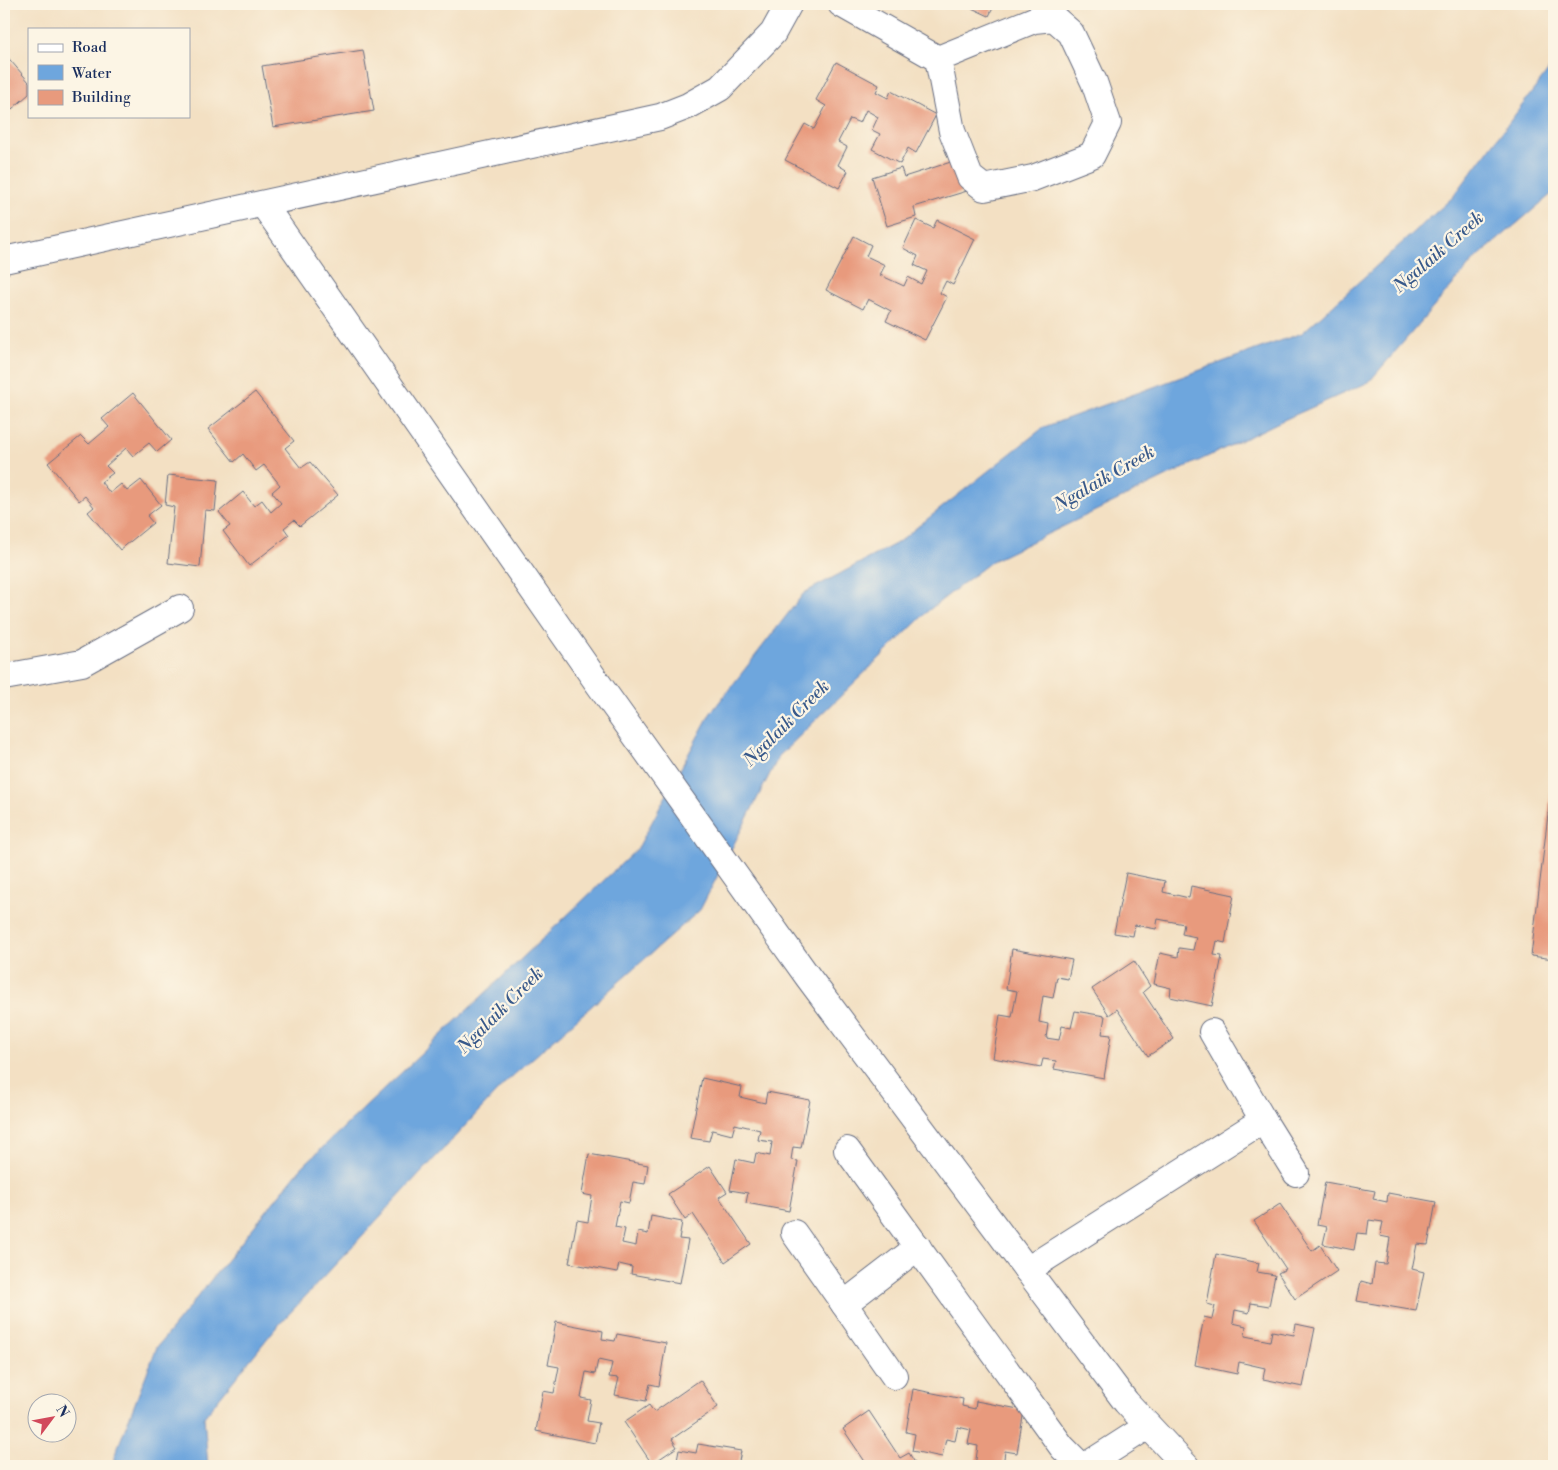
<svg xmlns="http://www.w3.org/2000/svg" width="1558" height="1470" font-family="'Libre Bodoni',serif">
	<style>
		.water { fill: #6ea6dd; stroke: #446a9e }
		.building { fill: #e89a7d }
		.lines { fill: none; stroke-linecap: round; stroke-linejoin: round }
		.minor-casing { stroke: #676d81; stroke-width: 28 }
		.minor { stroke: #fff; stroke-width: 26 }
		.labels { text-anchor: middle; stroke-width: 4.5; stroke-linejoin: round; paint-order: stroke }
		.water-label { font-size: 18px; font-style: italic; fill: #38598a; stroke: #fcf5e5 }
	</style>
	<rect width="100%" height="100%" fill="#fcf5e5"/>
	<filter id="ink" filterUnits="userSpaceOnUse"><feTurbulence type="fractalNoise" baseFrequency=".02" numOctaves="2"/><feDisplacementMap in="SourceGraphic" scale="10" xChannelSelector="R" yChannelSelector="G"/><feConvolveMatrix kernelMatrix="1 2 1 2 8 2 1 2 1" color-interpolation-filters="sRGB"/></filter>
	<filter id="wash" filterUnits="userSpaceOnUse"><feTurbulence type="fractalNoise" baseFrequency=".0096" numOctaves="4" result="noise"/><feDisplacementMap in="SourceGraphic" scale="20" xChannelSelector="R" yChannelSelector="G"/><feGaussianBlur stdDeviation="1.12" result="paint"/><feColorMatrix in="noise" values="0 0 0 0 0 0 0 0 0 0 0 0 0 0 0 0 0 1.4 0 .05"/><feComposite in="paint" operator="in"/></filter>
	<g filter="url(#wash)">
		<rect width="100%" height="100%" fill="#f3e0c3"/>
		<path class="water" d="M 1554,63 L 1554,192 L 1475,259 L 1369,382 L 1279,422 L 992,561 L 929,610 L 779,756 L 700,910 L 507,1081 L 274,1330 L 204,1417 L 208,1466 L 114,1466 L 114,1457 L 157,1347 L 301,1168 L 638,848 L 710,714 L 804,593 L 897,543 L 1044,427 L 1302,333 L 1453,197 Z"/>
		<g id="blocks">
			<g class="building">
				<path d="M 963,4 L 995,4 L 989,16 Z"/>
				<path d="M 363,50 L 374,111 L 273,127 L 262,66 Z"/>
				<path d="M 4,53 L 29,82 L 29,94 L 4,116 Z"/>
				<path d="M 836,62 L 879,85 L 876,92 L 888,98 L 891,91 L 936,115 L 916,153 L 908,148 L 900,164 L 872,149 L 880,134 L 872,130 L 878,117 L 866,110 L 860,123 L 850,119 L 838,142 L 847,147 L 838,165 L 848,171 L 839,188 L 785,160 L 805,124 L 814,129 L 826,106 L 816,100 Z"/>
				<path d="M 957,160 L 967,191 L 914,207 L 916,217 L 887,226 L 872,177 L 901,168 L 904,177 Z"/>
				<path d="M 916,220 L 933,228 L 937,220 L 975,239 L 953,285 L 946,281 L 940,293 L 947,297 L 925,340 L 886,321 L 891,311 L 868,299 L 863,309 L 826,290 L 854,236 L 871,245 L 866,256 L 885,265 L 880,275 L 904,286 L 908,277 L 921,284 L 927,271 L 914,265 L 918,256 L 903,248 Z"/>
				<path d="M 255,392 L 294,441 L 285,448 L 301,468 L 310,462 L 338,495 L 300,526 L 294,520 L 284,528 L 289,535 L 249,566 L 223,531 L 230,526 L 219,512 L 243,492 L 254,506 L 262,500 L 271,512 L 281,503 L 272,492 L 280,485 L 264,465 L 256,471 L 243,454 L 234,462 L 208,429 Z"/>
				<path d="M 133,393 L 171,440 L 157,452 L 149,443 L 133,456 L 126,448 L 106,466 L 113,473 L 101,482 L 110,493 L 121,484 L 127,491 L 141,480 L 161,505 L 147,516 L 153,523 L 120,550 L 88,512 L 94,507 L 85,496 L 79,501 L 48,463 L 81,436 L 89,444 L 109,427 L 102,419 Z"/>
				<path d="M 168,475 L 218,480 L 215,511 L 205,510 L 200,567 L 168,563 L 174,507 L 165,505 Z"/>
				<path d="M 1553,773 L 1554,773 L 1554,959 L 1531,956 Z"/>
				<path d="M 1126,873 L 1165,881 L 1163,892 L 1189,898 L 1191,886 L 1234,895 L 1225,943 L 1217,941 L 1214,955 L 1222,956 L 1212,1006 L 1170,997 L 1171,988 L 1154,984 L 1160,953 L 1178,957 L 1179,948 L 1193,950 L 1196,937 L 1182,934 L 1184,924 L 1158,919 L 1156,929 L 1135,925 L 1133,936 L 1114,933 Z"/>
				<path d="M 1012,949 L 1072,960 L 1068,979 L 1057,977 L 1053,998 L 1043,996 L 1039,1022 L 1048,1024 L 1046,1038 L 1059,1040 L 1062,1026 L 1071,1028 L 1075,1011 L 1105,1016 L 1102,1034 L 1111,1035 L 1104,1078 L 1054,1069 L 1056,1061 L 1043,1059 L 1041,1067 L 993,1058 L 1000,1015 L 1012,1017 L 1017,991 L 1006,989 Z"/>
				<path d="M 1134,961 L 1150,986 L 1143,992 L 1174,1039 L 1148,1056 L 1117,1009 L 1109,1015 L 1092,989 Z"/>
				<path d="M 702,1078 L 742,1087 L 740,1097 L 765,1103 L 767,1092 L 810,1100 L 801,1148 L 793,1147 L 791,1160 L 798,1161 L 789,1211 L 746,1203 L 748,1193 L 730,1190 L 736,1159 L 754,1163 L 756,1153 L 770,1156 L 772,1142 L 758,1140 L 760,1130 L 735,1124 L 732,1135 L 712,1130 L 709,1141 L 690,1138 Z"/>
				<path d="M 589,1154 L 648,1165 L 645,1184 L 633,1182 L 629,1203 L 620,1201 L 615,1227 L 625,1229 L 622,1243 L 636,1246 L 638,1232 L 648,1234 L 651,1216 L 682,1222 L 679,1239 L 688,1240 L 680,1283 L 631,1274 L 632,1267 L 619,1264 L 617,1272 L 569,1263 L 577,1220 L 588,1222 L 592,1196 L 582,1194 Z"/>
				<path d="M 710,1166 L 727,1192 L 719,1197 L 751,1244 L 725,1262 L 693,1214 L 685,1220 L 668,1194 Z"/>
				<path d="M 1325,1182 L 1375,1191 L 1373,1199 L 1387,1202 L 1388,1193 L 1436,1202 L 1428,1245 L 1417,1244 L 1412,1269 L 1424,1272 L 1416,1311 L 1357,1301 L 1361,1281 L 1372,1284 L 1375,1263 L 1386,1264 L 1390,1238 L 1380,1236 L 1383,1222 L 1369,1220 L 1367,1234 L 1357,1233 L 1354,1250 L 1323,1244 L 1327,1227 L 1317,1225 Z"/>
				<path d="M 1280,1204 L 1312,1251 L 1320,1245 L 1337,1271 L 1295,1299 L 1278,1273 L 1286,1269 L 1254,1221 Z"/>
				<path d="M 1216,1254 L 1259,1263 L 1257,1272 L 1275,1275 L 1269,1306 L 1251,1303 L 1249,1313 L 1235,1310 L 1233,1323 L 1246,1326 L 1245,1336 L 1270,1341 L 1272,1331 L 1294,1335 L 1296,1324 L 1315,1328 L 1303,1387 L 1263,1379 L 1265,1368 L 1239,1362 L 1237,1374 L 1195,1365 L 1204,1317 L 1212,1319 L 1215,1306 L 1207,1304 Z"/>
				<path d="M 556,1322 L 603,1331 L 602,1339 L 615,1341 L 617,1334 L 666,1343 L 659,1386 L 650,1384 L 646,1401 L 615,1395 L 619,1378 L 609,1377 L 612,1363 L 598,1360 L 595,1374 L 586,1372 L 581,1398 L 591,1400 L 587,1421 L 599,1423 L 595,1443 L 536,1431 L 543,1391 L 554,1393 L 559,1367 L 548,1365 Z"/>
				<path d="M 700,1380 L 718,1407 L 672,1439 L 677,1447 L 652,1464 L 624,1422 L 649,1405 L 654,1412 Z"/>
				<path d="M 913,1389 L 963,1399 L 962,1406 L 975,1409 L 976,1401 L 1024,1410 L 1017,1453 L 1005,1451 L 1003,1466 L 975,1466 L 978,1446 L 968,1444 L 971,1430 L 958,1427 L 955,1441 L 946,1439 L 942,1457 L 912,1451 L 915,1434 L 906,1432 Z"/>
				<path d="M 869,1411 L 900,1458 L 909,1453 L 917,1466 L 868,1466 L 843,1429 Z"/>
				<path d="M 698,1444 L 741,1451 L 738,1466 L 676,1466 L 679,1450 L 696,1453 Z"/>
			</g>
		</g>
	</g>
	<g filter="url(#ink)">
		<use href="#blocks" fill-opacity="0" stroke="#676d81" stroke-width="1"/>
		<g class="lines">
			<defs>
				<g id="minor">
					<path d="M 841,4 L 938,59 L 952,131 L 970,177 L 984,188 L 1033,178 L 1092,155 L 1108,123 L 1094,82 L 1071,33 L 1054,18 L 1034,20 L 938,59"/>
					<path d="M 263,204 L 597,682 L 808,977 L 1126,1402 L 1186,1466"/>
					<path d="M 4,260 L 660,117 L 688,106 L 720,88 L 773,33 L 789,4"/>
					<path d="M 4,677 L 82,663 L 180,608"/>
					<path d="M 1263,1120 L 1296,1173"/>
					<path d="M 847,1150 L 1062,1447 L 1079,1464 L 1087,1465 L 1148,1426"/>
					<path d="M 794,1233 L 844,1304 L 918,1247"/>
					<path d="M 1027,1270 L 1263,1120 L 1212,1032"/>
					<path d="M 844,1304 L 894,1376"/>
				</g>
			</defs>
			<use href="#minor" class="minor-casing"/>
			<use href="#minor" class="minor"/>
		</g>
	</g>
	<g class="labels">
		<g class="water-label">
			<text transform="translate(1438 252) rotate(-41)" y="6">Ngalaik Creek</text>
			<text transform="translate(1104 478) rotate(-30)" y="6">Ngalaik Creek</text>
			<text transform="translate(786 723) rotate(-45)" y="6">Ngalaik Creek</text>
			<text transform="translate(500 1010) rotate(-45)" y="6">Ngalaik Creek</text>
		</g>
	</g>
	<rect width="1558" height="1470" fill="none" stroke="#fcf5e5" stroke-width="20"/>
	<rect x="28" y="28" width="162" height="90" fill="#fcf5e5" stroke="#a2a6af"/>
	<rect x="38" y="44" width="25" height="8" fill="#ffffff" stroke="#a2a6af"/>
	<text x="72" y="52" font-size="15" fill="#1b2f5e">Road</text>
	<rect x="38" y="65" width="25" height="15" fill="#6ea6dd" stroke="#a2a6af"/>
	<text x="72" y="78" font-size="15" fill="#1b2f5e">Water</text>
	<rect x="38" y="90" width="25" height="15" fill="#e89a7d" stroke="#a2a6af"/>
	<text x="72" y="102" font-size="15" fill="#1b2f5e">Building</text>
	<g transform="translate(52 1418) rotate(58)"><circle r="24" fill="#fcf5e5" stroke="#a2a6af"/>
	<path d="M0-4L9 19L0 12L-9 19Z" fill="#d1495b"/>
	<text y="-8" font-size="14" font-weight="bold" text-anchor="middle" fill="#1b2f5e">N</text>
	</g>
</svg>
